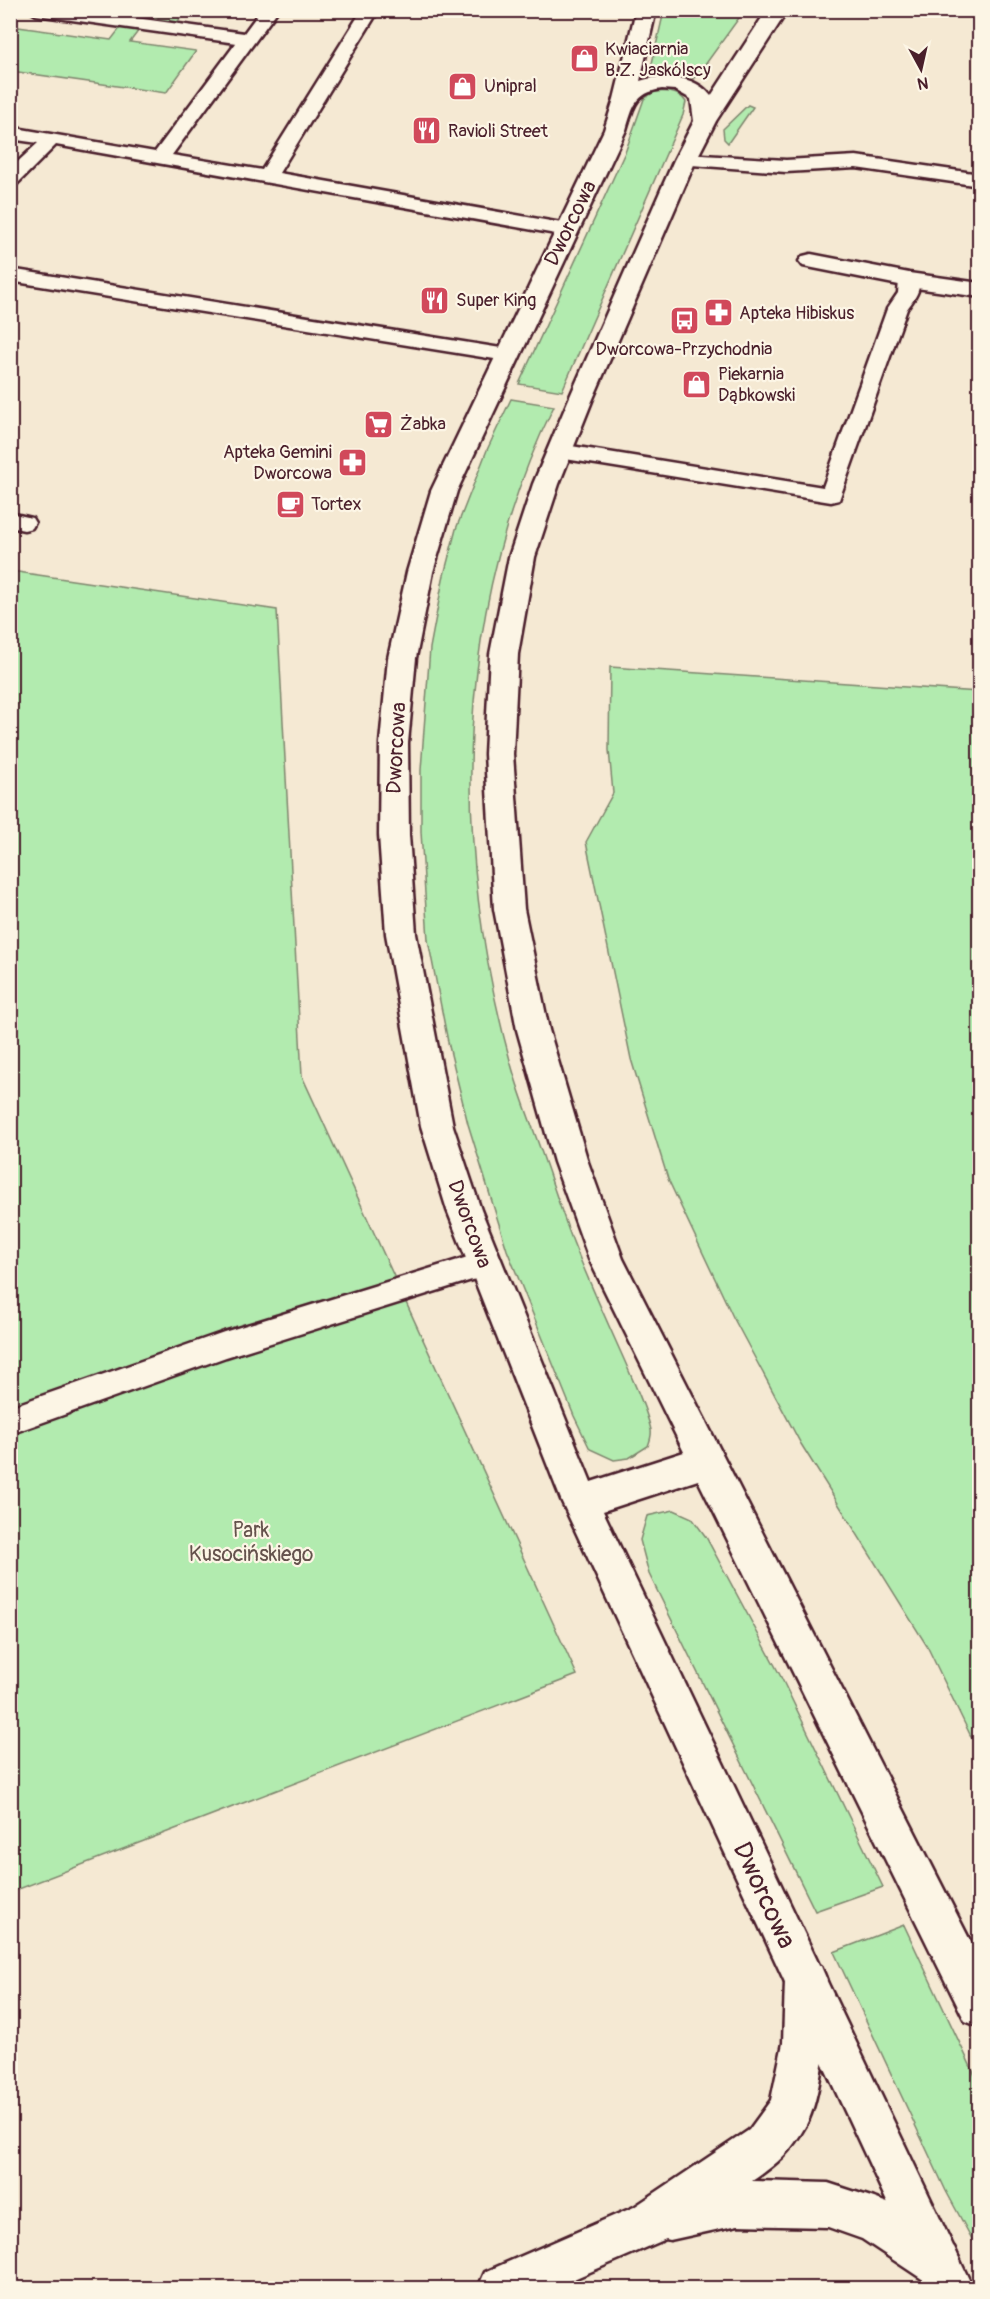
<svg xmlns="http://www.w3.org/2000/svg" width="990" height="2299" font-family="Pangolin,sans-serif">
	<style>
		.green { fill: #b2ebaf; stroke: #7e856d; stroke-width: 1.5 }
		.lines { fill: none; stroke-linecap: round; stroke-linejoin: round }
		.lane-casing { stroke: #4a1f2b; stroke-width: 5 }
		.street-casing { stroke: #4a1f2b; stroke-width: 5 }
		.secondary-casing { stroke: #4a1f2b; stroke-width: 5 }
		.lane { fill: #fcf5e5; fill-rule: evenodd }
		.street { fill: #fcf5e5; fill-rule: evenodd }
		.secondary { fill: #fcf5e5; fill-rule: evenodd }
		.labels { text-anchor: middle; stroke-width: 4.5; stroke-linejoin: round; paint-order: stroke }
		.far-poi-label { font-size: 18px; fill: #4a1f2b; stroke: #fcf5e5; text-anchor: start }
		.street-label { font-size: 21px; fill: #4a1f2b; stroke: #fcf5e5 }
		.park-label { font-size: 21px; fill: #64524c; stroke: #fcf5e5 }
		.near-street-label { font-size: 26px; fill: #4a1f2b; stroke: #fcf5e5 }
	</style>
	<rect width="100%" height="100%" fill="#f5e9d3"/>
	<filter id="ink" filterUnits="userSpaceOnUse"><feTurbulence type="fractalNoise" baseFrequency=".0167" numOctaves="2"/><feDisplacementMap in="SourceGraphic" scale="12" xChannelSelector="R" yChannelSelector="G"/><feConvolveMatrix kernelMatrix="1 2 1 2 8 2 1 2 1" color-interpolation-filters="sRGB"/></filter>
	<g filter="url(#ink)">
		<g class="green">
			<path d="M 136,11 L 186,11 L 175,25 L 130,18 Z"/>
			<path d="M 664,11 L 664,10 L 744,11 L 697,76 L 694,78 L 650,72 Z"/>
			<path d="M 11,26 L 111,40 L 121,27 L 139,30 L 130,42 L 196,51 L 166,93 L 11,71 Z"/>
			<path d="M 654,92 C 666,91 679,91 686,102 L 683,115 L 562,391 L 519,384 L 626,150 L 644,99 Z"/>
			<path d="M 748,105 L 753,107 L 728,143 L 724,139 L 723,129 Z"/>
			<path d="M 511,399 L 554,406 C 453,611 451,846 511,1064 C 520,1097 534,1130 545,1162 C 556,1193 565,1224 578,1254 C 593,1291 610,1328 626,1364 C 635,1386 646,1407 651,1430 C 652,1436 650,1441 648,1446 L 629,1458 L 614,1460 L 590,1449 L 574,1416 L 507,1250 L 468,1124 L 448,1042 L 428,940 L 421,832 L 421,770 L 430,648 L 443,579 L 456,529 L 487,450 Z"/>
			<path d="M 11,571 L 277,610 L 302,1076 L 577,1675 L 11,1892 Z"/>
			<path d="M 610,667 L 979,692 L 979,1753 L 927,1646 L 801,1444 L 733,1317 L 668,1179 L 631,1059 L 586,842 L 613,793 L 609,750 Z"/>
			<path d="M 674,1510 L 692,1518 L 706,1537 L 780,1675 L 883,1887 L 815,1911 L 649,1574 L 640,1540 L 647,1516 Z"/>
			<path d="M 904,1925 L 979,2084 L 979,2252 L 946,2191 L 834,1952 Z"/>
		</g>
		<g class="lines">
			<defs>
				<g id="lane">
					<path d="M 28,10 L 78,10 L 244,33 L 261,10 L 278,10 L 172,155 L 262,170 L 362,10 L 379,10 L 279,173 L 567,224 L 574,226 L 577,230 L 574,234 L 567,236 L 56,145 L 17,184 L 10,186 L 10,169 L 38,143 L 10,139 L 10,127 L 155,152 L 236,43 L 36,15 Z"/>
					<path d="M 685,154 L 786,160 L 856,156 L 980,174 L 980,186 L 856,168 L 786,172 L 678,164 L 675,160 L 678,156 Z"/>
					<path d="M 10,269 L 507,349 L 514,351 L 517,355 L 514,359 L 507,361 L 10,281 Z"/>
					<path d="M 909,274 L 916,276 C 924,288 914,299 907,309 L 839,500 L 831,502 L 559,458 L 551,456 L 548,451 L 551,446 L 559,444 L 823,487 L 887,309 L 898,293 L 899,280 L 902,276 Z"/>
					<path d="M 10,513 L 32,518 L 35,523 L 32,528 L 24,530 L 10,527 Z"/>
					<path d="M 484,1252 L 494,1255 L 499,1264 L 494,1273 L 226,1357 L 10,1434 L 10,1407 L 224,1332 Z"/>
				</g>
				<g id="street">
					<path d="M 811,254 L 909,273 L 980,283 L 980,297 L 909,287 L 803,266 L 799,261 L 803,256 Z"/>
					<path d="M 806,1960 L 821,1966 C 823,1972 827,1978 827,1983 C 829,2016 822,2097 806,2125 C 790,2153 777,2164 752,2181 L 828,2183 L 874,2198 L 890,2204 L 954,2247 L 961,2263 L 954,2279 L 938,2286 L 922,2279 L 862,2239 L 828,2227 L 738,2225 L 670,2240 L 666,2239 L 553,2288 L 478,2288 L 485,2272 L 634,2207 L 749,2130 L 771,2100 L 783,2043 L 785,1981 L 791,1966 Z"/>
				</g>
				<path id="secondary" d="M 636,10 L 656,10 L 640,81 C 663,74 695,75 711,96 L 767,10 L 788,10 L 716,121 L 696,160 L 592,401 L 559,484 L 535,557 L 518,654 L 513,754 L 524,909 L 549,1030 L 588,1162 L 623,1259 L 980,1960 L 980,2027 L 965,2021 L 698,1480 L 603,1511 L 973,2288 L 927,2288 L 562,1502 L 447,1210 L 421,1126 L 386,934 L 379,835 L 380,743 L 388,658 L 407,572 L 431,491 L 604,130 L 614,99 ZM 662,89 L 675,90 L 691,99 L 694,121 L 674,160 L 568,401 L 533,484 L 509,557 L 490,654 L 485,754 L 494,909 L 517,1030 L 554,1162 L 589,1259 L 684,1452 L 591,1482 L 481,1210 L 453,1126 L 416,934 L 409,835 L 408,743 L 416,658 L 433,572 L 457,491 L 626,130 C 633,107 635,93 662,89 Z"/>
			</defs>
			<use href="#lane" class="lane-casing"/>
			<use href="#street" class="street-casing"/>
			<use href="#secondary" class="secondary-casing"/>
			<use href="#lane" class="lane"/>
			<use href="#street" class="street"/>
			<use href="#secondary" class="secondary"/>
		</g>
	</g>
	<defs>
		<symbol id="shop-square" viewBox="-11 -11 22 22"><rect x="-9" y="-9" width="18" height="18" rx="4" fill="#d1495b" stroke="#fcf5e5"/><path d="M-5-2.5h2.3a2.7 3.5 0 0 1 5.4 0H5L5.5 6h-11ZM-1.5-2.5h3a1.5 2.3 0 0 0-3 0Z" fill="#fff"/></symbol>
		<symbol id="restaurant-square" viewBox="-11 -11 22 22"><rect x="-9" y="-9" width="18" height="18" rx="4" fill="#d1495b" stroke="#fcf5e5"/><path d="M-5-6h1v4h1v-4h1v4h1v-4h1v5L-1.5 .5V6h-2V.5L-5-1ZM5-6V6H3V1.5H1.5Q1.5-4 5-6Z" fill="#fff"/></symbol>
		<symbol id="pharmacy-square" viewBox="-11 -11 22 22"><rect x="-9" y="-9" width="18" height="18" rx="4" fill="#d1495b" stroke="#fcf5e5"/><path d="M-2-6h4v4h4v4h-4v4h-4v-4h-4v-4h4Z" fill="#fff"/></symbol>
		<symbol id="bus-square" viewBox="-11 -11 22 22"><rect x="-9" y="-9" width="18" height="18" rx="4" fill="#d1495b" stroke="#fcf5e5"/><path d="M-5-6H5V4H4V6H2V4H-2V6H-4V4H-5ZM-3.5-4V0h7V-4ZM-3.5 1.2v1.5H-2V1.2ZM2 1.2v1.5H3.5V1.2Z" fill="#fff"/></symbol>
		<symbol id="supermarket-square" viewBox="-11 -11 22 22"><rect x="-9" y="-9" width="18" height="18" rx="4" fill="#d1495b" stroke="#fcf5e5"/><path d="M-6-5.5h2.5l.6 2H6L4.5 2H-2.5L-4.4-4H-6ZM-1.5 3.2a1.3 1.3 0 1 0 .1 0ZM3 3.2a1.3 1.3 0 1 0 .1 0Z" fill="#fff"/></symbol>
		<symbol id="cafe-square" viewBox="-11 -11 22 22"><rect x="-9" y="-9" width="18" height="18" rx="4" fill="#d1495b" stroke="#fcf5e5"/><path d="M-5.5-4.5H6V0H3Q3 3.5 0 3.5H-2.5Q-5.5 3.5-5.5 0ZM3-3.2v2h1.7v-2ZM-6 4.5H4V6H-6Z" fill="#fff"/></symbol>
	</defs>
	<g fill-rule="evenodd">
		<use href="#shop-square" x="568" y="42" width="33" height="33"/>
		<use href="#shop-square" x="446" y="70" width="33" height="33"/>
		<use href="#restaurant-square" x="410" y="114" width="33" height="33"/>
		<use href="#restaurant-square" x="418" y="284" width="33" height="33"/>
		<use href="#pharmacy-square" x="702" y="296" width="33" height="33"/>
		<use href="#bus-square" x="668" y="304" width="33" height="33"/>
		<use href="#shop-square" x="680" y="368" width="33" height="33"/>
		<use href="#supermarket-square" x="362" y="408" width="33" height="33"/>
		<use href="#pharmacy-square" x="336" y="446" width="33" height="33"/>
		<use href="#cafe-square" x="274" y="488" width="33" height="33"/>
	</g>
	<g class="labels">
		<g class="far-poi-label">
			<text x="605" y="55">Kwiaciarnia<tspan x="605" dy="21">B.Z. Jaskólscy</tspan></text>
			<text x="484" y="92">Unipral</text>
			<text x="448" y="137">Ravioli Street</text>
			<text x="456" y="306">Super King</text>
			<text x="739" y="319">Apteka Hibiskus</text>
			<text x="684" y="355" text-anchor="middle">Dworcowa-Przychodnia</text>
			<text x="718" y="380">Piekarnia<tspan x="718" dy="21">Dąbkowski</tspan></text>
			<text x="400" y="430">Żabka</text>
			<text x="332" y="458" text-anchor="end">Apteka Gemini<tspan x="332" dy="21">Dworcowa</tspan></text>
			<text x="311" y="510">Tortex</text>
		</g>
		<g class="street-label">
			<text transform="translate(570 223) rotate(-64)" y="7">Dworcowa</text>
			<text transform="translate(396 748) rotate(-87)" y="7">Dworcowa</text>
			<text transform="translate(470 1224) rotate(70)" y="7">Dworcowa</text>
		</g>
		<g class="park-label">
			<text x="251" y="1537">Park<tspan x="251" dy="24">Kusocińskiego</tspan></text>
		</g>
		<g class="near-street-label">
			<text transform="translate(765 1895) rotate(65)" y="9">Dworcowa</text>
		</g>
	</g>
	<rect width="990" height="2299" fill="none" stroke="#fcf5e5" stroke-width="36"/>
	<rect x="18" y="18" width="954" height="2263" fill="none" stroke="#4a1f2b" stroke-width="2" filter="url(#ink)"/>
	<g transform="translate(921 69) rotate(172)" stroke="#fcf5e5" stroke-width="4.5" paint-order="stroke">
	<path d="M0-4.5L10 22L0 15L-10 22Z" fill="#4a1f2b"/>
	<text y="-9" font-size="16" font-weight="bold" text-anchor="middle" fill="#4a1f2b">N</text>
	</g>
</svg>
